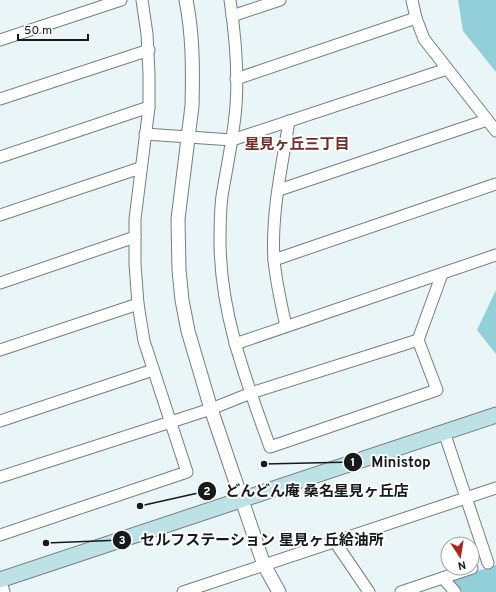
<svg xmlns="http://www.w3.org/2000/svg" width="496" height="592" font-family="Overpass,'Noto Sans JP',sans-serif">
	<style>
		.green { fill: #92cfd8 }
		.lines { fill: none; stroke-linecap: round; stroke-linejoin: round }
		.minor-casing { stroke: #747f81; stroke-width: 13 }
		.tertiary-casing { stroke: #747f81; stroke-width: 15 }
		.secondary-casing { stroke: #747f81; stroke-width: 17 }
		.minor { stroke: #fff; stroke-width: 11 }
		.tertiary { stroke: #fff; stroke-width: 13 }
		.secondary { stroke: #bde2e6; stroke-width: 15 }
		.labels { text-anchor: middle; stroke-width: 4; stroke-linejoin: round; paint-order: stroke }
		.neighbourhood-label { font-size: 15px; font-weight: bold; fill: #722d26; stroke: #fff }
		.leader { fill: none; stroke: #161a1b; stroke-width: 1.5 }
		.callout-dot { fill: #161a1b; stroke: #fff; stroke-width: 1.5 }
		.mark-label { font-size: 12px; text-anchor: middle; font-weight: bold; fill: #fff }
		.callout-label { font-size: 15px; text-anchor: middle; font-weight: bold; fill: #161a1b; stroke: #fff; stroke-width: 4; stroke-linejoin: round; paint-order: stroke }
	</style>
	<rect width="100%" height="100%" fill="#e9f5f7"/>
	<g class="green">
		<path d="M 458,0 L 496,0 L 496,72 L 463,31 Z"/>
		<path d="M 496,290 L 496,354 L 477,330 Z"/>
		<path d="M 496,565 L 496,592 L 462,592 L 454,583 L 453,579 Z"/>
	</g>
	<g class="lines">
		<defs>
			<g id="minor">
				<path d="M 230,0 C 236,40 240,83 234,124 C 231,148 226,172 222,196 C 220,212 220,229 220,244 C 221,316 246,380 270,447 L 437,390 L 418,340 L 442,274"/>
				<path d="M 412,0 L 416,18 L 424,39 L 496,131"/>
				<path d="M 232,16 L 280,0"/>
				<path d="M 0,40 L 121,0"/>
				<path d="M 236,79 L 416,18"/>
				<path d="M 0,99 L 149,50"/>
				<path d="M 145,134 L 232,140 L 447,69"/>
				<path d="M 0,157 L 149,107"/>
				<path d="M 279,190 L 487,120"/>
				<path d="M 0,215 L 140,168"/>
				<path d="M 274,260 L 496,184"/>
				<path d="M 0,283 L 135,237"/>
				<path d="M 286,326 C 281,304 276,282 274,260 C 271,214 282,166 289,121"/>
				<path d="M 235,344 L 496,255"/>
				<path d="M 0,350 L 138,304"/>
				<path d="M 0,421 L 153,370"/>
				<path d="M 444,432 L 488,563"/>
				<path d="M 0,477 L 211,409 L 251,393 L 418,340"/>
				<path d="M 0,535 L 187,472 L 144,341 L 138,304 L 135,264 L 135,219 L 149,107 L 149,74 L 147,34 L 142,0"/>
				<path d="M 335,542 L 369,592"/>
				<path d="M 443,578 L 455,592"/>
				<path d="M 0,579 L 4,592"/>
				<path d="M 183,592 L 496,488"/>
				<path d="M 401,592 L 472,568"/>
			</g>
			<path id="tertiary" d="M 186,0 C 193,35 193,70 192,106 L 178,219 L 179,270 L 182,300 L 188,331 L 211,409 L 264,565 L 279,592"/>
			<path id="secondary" d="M 0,580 L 496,415"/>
		</defs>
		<use href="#minor" class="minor-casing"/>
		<use href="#tertiary" class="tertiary-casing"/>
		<use href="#secondary" class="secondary-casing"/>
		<use href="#minor" class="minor"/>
		<use href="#tertiary" class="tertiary"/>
		<use href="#secondary" class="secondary"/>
	</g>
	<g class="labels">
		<g class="neighbourhood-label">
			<text x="297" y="149">星見ヶ丘三丁目</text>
		</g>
	</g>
	<path class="leader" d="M264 464L353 462M140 506L207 491M46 543L122 540"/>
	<g class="callout-dot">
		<circle cx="264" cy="464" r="4"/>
		<circle cx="140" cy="506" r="4"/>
		<circle cx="46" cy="543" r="4"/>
		<circle cx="353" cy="462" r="10"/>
		<circle cx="207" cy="491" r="10"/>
		<circle cx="122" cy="540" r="10"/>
	</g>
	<g class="mark-label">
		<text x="353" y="466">1</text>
		<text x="207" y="495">2</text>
		<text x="122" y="544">3</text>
	</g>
	<g class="callout-label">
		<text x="401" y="467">Ministop</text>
		<text x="317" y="496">どんどん庵 桑名星見ヶ丘店</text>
		<text x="262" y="545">セルフステーション 星見ヶ丘給油所</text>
	</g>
	<g transform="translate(460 556) rotate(168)"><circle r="19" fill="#ffffff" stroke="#a2a3a4"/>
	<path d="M0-3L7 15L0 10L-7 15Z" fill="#b2221f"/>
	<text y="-6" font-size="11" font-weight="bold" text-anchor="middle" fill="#161a1b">N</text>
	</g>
	<path d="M18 34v6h70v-6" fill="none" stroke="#161a1b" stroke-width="2"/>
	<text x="24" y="34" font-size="12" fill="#161a1b" stroke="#ffffff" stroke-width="3" paint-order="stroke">50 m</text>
</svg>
